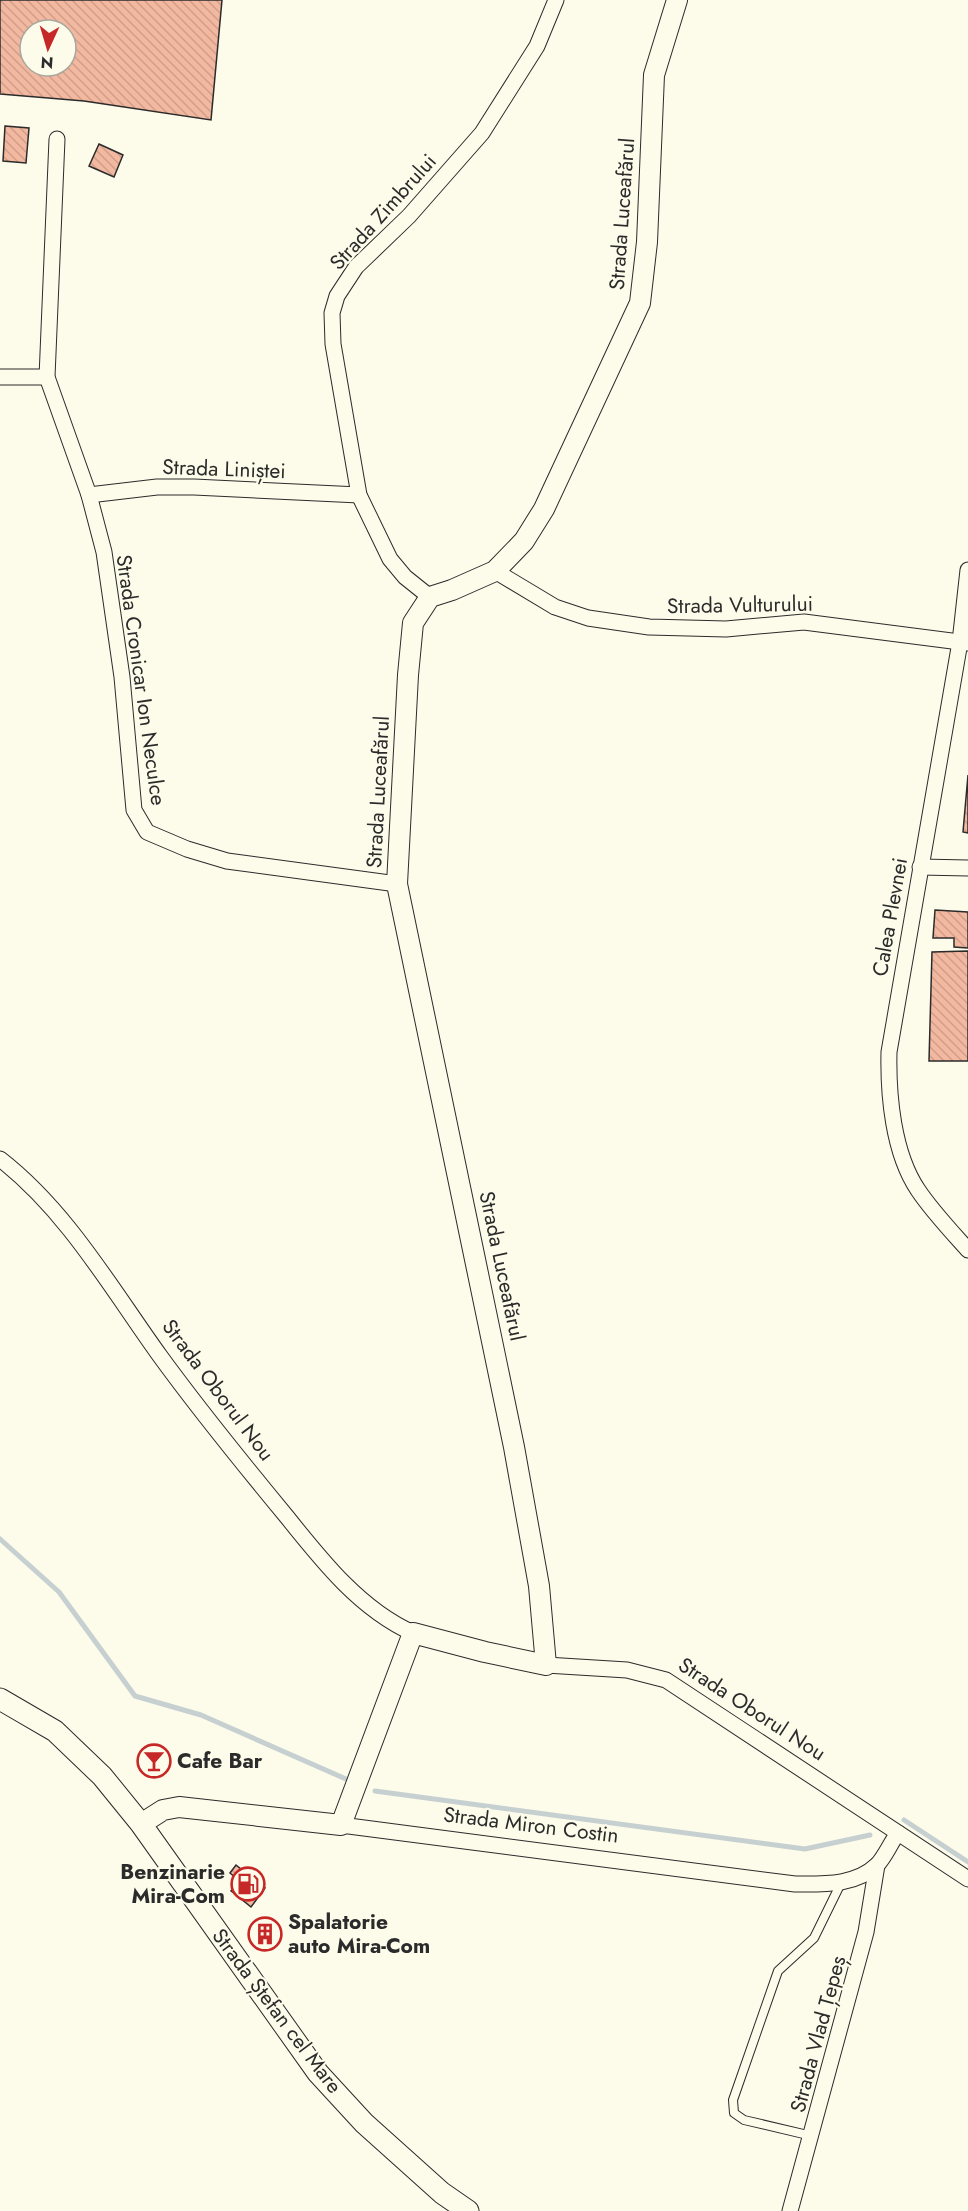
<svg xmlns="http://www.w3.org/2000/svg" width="968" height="2211" font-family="Jost,sans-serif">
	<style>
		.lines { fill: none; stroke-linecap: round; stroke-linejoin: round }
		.stream { stroke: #c7d0d0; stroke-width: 5 }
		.building { fill: url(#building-back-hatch); stroke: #2b2b2b; stroke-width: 1.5; fill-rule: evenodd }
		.service-casing { stroke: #2b2b2b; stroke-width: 10 }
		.minor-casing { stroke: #2b2b2b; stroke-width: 17 }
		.tertiary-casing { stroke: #2b2b2b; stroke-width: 22 }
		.secondary-casing { stroke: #2b2b2b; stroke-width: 23 }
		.service { stroke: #fdfbea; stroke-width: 8 }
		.minor { stroke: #fdfbea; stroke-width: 15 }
		.tertiary { stroke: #fdfbea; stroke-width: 20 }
		.secondary { stroke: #fdfbea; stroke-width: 21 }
		.labels { text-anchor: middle; stroke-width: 4.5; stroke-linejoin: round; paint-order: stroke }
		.street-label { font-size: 21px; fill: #2b2b2b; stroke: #fdfbea }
		.poi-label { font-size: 21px; font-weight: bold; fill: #2b2b2b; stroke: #fdfbea; text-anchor: start }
	</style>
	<defs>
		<pattern id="building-back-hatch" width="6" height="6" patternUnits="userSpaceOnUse" patternTransform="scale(1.5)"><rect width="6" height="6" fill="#f2b8a0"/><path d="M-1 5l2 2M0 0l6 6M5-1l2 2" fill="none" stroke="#d09e8a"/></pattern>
	</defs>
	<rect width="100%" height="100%" fill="#fdfbea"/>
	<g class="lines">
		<g class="stream">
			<path d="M 0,1539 L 59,1592 L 135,1696 L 201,1715 L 346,1779"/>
			<path d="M 375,1791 L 805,1849 L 870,1835"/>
			<path d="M 904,1820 L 968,1862"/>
		</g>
	</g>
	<g class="building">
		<path d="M 0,0 L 222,0 L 211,120 L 84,101 L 0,94 ZM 30,30 L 66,30 L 66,66 L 30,66 Z"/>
		<path d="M 5,126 L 29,128 L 26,163 L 3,161 Z"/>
		<path d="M 99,144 L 123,155 L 114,177 L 89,166 Z"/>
		<path d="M 968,775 L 968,833 L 963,832 Z"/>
		<path d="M 935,910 L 968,912 L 968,948 L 954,947 L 954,938 L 933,938 Z"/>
		<path d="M 968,951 L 968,1061 L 929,1061 L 932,952 Z"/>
		<path d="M 236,1865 L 265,1888 L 251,1907 L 231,1891 L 239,1881 L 230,1873 Z"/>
		<path d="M 264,1925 L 274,1934 L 266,1943 L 256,1934 Z"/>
	</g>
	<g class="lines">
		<defs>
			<path id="service" d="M 812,2136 L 744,2120 L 734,2113 L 733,2100 L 778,1971 L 814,1938 L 841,1883"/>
			<g id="minor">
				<path d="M 57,139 L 47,377 L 89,495 L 104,552 L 122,677 L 134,810 L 147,832 L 187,849 L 227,861 L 397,884"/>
				<path d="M 0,377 L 47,377"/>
				<path d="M 89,495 L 157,487 L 194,487 L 359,495"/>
				<path d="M 968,570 L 960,642 L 889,1052 C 888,1095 893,1153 918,1190 C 932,1211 951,1231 968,1250"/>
				<path d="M 495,571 L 555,607 L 588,618 L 649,627 L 726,629 L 804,622 L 968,643"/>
				<path d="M 430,597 L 405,577 L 390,559 L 359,495 L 333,344 L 332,313 L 337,296 L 356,267 L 409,216 L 482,133 L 537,46 L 556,0"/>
				<path d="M 920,867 L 968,868"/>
				<path d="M 0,1159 C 67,1211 111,1288 160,1356 C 200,1411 244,1465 287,1517 C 322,1561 361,1610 413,1633"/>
				<path d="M 546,1665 L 627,1670 L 666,1680 L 968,1879"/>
				<path d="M 341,1825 L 795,1884 C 823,1884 855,1886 877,1865 C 885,1857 891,1842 898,1833"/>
				<path d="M 790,2211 L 866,1932 L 877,1865"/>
			</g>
			<path id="tertiary" d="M 141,1824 L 163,1810 L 179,1807 L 341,1825 L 413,1633 L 485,1652 L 546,1665 L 539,1586 L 514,1447 L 397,884 L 408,675 L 413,623 L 430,597 L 452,590 L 495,571 L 524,541 L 544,509 L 640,303 L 647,242 L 654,75 L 677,0"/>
			<path id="secondary" d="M 0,1699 L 55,1731 L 102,1776 L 141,1824 L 318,2073 L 364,2123 L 442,2193 L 468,2211"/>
		</defs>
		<use href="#service" class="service-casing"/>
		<use href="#minor" class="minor-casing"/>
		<use href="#tertiary" class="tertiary-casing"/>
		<use href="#secondary" class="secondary-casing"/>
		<use href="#service" class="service"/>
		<use href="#minor" class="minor"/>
		<use href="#tertiary" class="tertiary"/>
		<use href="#secondary" class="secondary"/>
	</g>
	<defs>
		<symbol id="bar-ring" viewBox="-11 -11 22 22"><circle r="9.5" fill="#fdfbea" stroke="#c62828" stroke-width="1.5"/><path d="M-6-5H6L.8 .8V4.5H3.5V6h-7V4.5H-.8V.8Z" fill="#c62828"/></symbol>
		<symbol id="fuel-ring" viewBox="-11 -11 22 22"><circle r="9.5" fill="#fdfbea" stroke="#c62828" stroke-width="1.5"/><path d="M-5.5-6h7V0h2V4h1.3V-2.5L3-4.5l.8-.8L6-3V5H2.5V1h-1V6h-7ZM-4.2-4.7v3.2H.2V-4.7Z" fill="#c62828"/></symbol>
		<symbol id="building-ring" viewBox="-11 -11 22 22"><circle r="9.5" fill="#fdfbea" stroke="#c62828" stroke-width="1.5"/><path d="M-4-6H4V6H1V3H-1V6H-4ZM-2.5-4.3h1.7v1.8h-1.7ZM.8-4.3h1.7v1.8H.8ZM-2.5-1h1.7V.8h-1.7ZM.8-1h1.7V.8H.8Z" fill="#c62828"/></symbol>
	</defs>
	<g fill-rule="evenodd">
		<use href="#bar-ring" x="135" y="1742" width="38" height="38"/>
		<use href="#fuel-ring" x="229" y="1865" width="38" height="38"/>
		<use href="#building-ring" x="246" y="1915" width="38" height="38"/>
	</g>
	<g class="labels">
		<g class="street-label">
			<text transform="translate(383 212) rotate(-48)" y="7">Strada Zimbrului</text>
			<text transform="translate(622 214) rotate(-86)" y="7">Strada Luceafărul</text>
			<text transform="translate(224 469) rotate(2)" y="7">Strada Liniștei</text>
			<text transform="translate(740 605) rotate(-1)" y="7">Strada Vulturului</text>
			<text transform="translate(141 680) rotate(82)" y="7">Strada Cronicar Ion Neculce</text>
			<text transform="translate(378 792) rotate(-87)" y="7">Strada Luceafărul</text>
			<text transform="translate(890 917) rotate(-80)" y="7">Calea Plevnei</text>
			<text transform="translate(502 1266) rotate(78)" y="7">Strada Luceafărul</text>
			<text transform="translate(218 1390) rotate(53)" y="7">Strada Oborul Nou</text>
			<text transform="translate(752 1709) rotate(33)" y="7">Strada Oborul Nou</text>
			<text transform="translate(531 1825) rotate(7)" y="7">Strada Miron Costin</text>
			<text transform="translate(277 2011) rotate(53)" y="7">Strada Ștefan cel Mare</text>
			<text transform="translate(818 2034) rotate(-75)" y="7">Strada Vlad Țepeș</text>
		</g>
		<g class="poi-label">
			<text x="177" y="1768">Cafe Bar</text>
			<text x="225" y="1879" text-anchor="end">Benzinarie<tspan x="225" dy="24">Mira-Com</tspan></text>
			<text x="288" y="1929">Spalatorie<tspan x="288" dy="24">auto Mira-Com</tspan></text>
		</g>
	</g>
	<g transform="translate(48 48) rotate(184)"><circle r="28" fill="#fdfbea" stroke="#a9a89e" stroke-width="1.5"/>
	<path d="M0-4.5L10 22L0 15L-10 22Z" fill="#c62828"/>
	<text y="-9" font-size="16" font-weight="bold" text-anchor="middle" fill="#2b2b2b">N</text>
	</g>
</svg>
